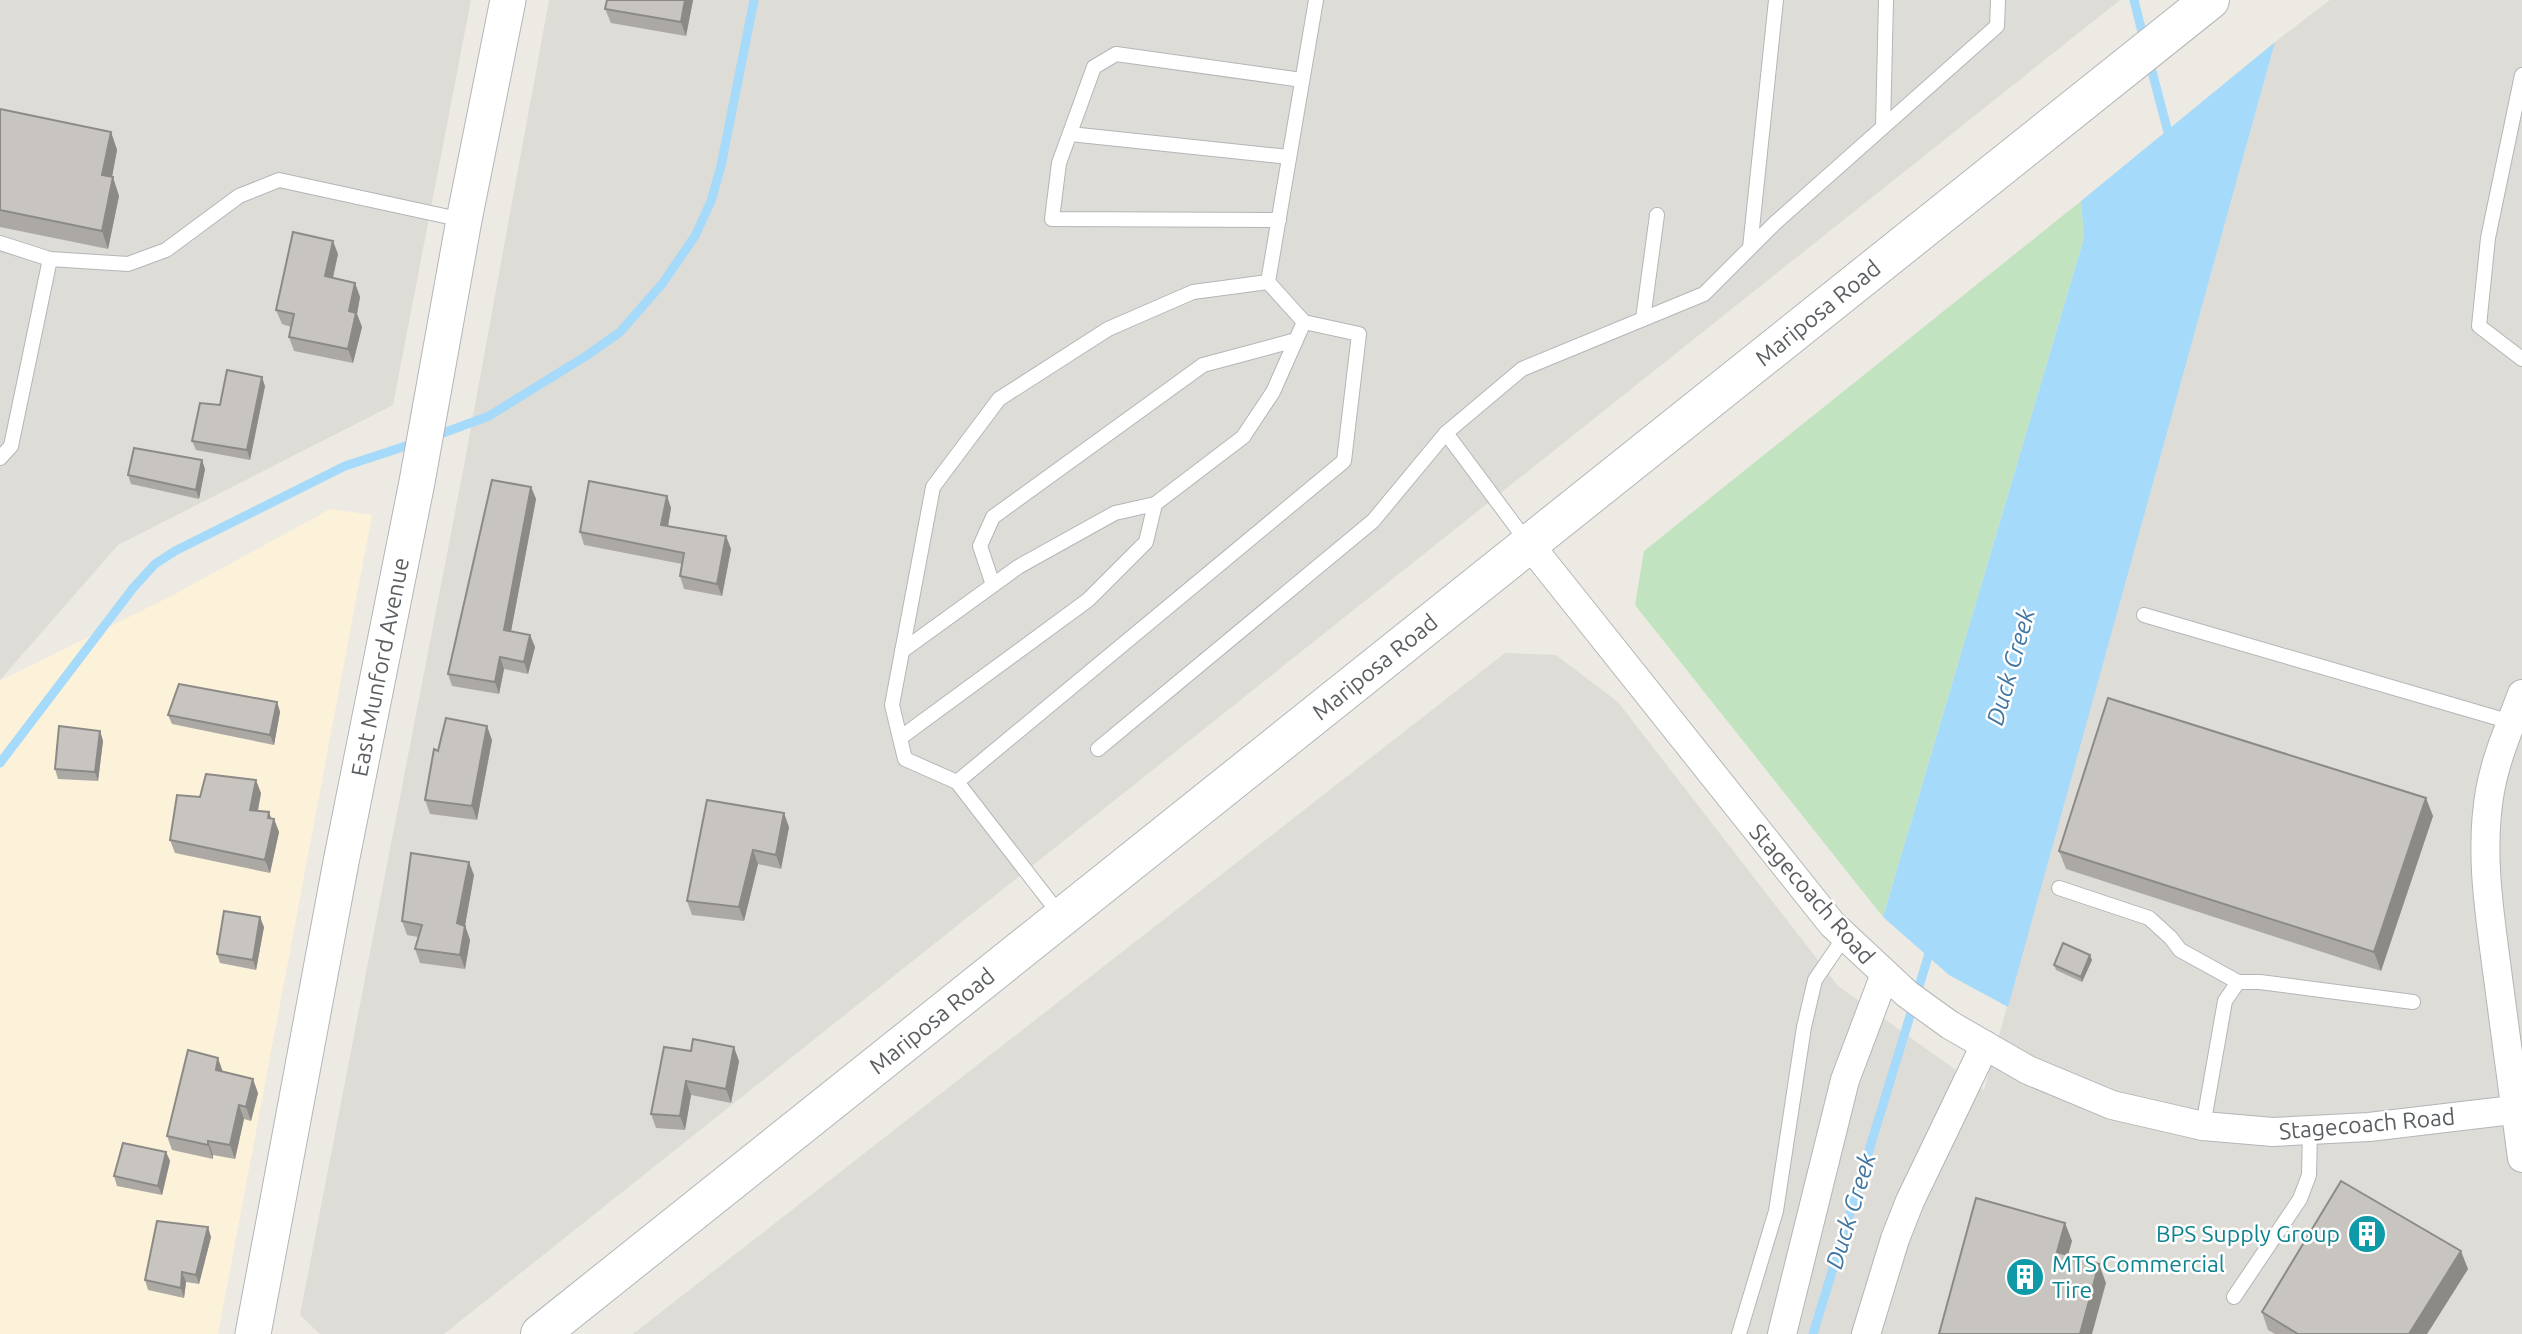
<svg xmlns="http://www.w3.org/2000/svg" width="2522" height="1334" font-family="Ubuntu,sans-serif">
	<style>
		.commercial { fill: #fcf1d9 }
		.industrial { fill: #dedcd7 }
		.green { fill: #c2e3c0 }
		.water { fill: #a5dafa }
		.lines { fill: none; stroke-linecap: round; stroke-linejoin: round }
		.stream { stroke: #a5dafa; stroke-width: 9 }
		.service-casing { stroke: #b3b5b9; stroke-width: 16 }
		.minor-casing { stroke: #b3b5b9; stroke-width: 30 }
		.tertiary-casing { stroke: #b3b5b9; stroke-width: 37 }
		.secondary-casing { stroke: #b2b6b9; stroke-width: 40 }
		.service { stroke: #fff; stroke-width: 14 }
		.minor { stroke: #fff; stroke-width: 28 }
		.tertiary { stroke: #fff; stroke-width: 35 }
		.secondary { stroke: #fff; stroke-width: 38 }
		.wall { fill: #aca9a5 }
		.shaded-wall { fill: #8c8a86 }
		.building { fill: #c8c5c0; stroke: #8c8a86; stroke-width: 2 }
		.labels { text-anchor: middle; stroke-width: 5; stroke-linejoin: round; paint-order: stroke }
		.street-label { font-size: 23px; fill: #5b5f62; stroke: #fff }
		.culture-label { font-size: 23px; fill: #0d838f; stroke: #fff; text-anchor: end }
		.water-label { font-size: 24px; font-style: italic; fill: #4176a2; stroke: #fff }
	</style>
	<rect width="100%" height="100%" fill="#edeae3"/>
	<path class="commercial" d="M 330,509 L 372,515 L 218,1334 L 0,1334 L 0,681 L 173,595 Z"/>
	<g class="industrial">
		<path d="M 0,0 L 471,0 L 393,405 L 118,545 L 0,680 Z"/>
		<path d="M 549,0 L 2120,0 L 444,1334 L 320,1334 L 300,1315 L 463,471 Z"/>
		<path d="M 2330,0 L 2522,0 L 2522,1334 L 633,1334 L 1505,653 L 1556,655 L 1618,702 L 1838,986 L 1984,1090 L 2275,42 Z"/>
	</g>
	<path class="green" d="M 2081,201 L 2084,238 L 1883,917 L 1635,605 L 1644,551 Z"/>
	<path class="water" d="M 2275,42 L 2008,1007 L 1949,975 L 1883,917 L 2084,238 L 2081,201 Z"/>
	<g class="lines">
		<g class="stream">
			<path d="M 2134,0 L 2144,40"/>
			<path d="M 2149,60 L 2169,136 L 2168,142"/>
			<path d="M 435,436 L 489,416 L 586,356 L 620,332 L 662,284 L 695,236 L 711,201 L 721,166 L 754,0"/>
			<path d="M 0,763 L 133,588 L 155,564 L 175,551 L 345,466 L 415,443"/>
			<path d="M 1813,1334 L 1931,947"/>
		</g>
		<defs>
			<g id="service">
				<path d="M 2522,75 L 2488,238 L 2479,326 L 2522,359"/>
				<path d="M 1883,127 L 1886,0"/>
				<path d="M 1070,134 L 1289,157"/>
				<path d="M 1279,220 L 1052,219 L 1059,163 L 1094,67 L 1116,54 L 1302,80"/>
				<path d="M 0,243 L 50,259 L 128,264 L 166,250 L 239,196 L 279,180 L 463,220"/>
				<path d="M 1750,248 L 1776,0"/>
				<path d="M 1643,319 L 1657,215"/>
				<path d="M 0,458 L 11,446 L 50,259"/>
				<path d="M 1528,543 L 1446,433 L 1522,369 L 1704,294 L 1775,223 L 1997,26 L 1998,0"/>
				<path d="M 993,585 L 980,546 L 993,517 L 1203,365 L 1296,340"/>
				<path d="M 2144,615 L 2511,722"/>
				<path d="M 902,651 L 1018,567 L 1115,513 L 1155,504"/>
				<path d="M 900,738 L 1088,600 L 1146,542 L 1155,504 L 1243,437 L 1273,392 L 1304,322"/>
				<path d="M 1098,749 L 1373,521 L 1446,433"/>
				<path d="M 957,782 L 905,759 L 892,705 L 933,487 L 999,399 L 1108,329 L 1193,292 L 1268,282"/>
				<path d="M 2059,888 L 2149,918 L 2171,938 L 2180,950 L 2238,982"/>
				<path d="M 1061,916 L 957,782 L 1344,461 L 1359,334 L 1304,322 L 1268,282 L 1316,0"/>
				<path d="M 2203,1126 L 2225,1001 L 2238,982 L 2260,982 L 2413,1002"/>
				<path d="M 2234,1297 L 2300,1199 L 2309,1175 L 2310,1131"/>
				<path d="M 1739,1334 L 1776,1211 L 1804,1027 L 1815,980 L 1845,936"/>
			</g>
			<g id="minor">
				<path d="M 1529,544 L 1832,924 L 1907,994 L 1950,1025 L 2028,1070 L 2112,1105 L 2203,1126 L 2273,1132 L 2369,1127 L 2522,1109"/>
				<path d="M 2522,694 C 2510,726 2496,757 2490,791 C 2479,853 2490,916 2498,978 C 2506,1038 2514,1098 2522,1158"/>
				<path d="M 1782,1334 L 1845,1080 L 1885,974"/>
				<path d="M 1866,1334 L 1895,1239 L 1910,1201 L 1985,1045"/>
			</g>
			<path id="tertiary" d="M 253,1334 L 341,862 L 417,482 L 464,220 L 508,0"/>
			<path id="secondary" d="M 540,1334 L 2210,0"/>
		</defs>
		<use href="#service" class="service-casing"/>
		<use href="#minor" class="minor-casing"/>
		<use href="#tertiary" class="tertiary-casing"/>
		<use href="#secondary" class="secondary-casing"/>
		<use href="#service" class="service"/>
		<use href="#minor" class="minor"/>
		<use href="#tertiary" class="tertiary"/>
		<use href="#secondary" class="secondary"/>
	</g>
	<g class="wall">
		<path d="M 607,0 L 693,0 L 686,36 L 611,23 L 605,9 Z"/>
		<path d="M 0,109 L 111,132 L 117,150 L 112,177 L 119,196 L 108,249 L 0,227 Z"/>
		<path d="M 338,254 L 333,278 L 355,283 L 360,297 L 357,314 L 362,327 L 353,363 L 294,351 L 289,337 L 291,327 L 282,324 L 276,310 Z"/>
		<path d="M 265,386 L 250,460 L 196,450 L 192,441 Z"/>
		<path d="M 205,469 L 199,499 L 131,484 L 128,475 Z"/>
		<path d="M 531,487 L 536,499 L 511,631 L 530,635 L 535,647 L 528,674 L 504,669 L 499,694 L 452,686 L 448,674 Z"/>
		<path d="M 667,496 L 671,508 L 668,526 L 726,536 L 731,549 L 722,596 L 684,589 L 680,576 L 682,564 L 584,545 L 580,532 Z"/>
		<path d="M 277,702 L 280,712 L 274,745 L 172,724 L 168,715 Z"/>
		<path d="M 100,731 L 103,741 L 98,781 L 58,779 L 55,769 Z"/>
		<path d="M 492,740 L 477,820 L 430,814 L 425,800 L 438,751 Z"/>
		<path d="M 261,793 L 258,811 L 269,812 L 271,818 L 274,819 L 279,832 L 270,873 L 175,853 L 170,840 L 200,797 Z"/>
		<path d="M 707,800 L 789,827 L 781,869 L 758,864 L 744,921 L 692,915 L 687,901 Z"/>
		<path d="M 2433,816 L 2381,971 L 2066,869 L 2059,851 Z"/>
		<path d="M 474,875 L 465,925 L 470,940 L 465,969 L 420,963 L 415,949 L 418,937 L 407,935 L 402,921 Z"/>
		<path d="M 264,927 L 256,970 L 220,963 L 217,954 Z"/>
		<path d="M 2092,960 L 2082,982 L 2056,970 L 2054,965 Z"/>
		<path d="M 664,1047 L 739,1061 L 731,1103 L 691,1095 L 685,1130 L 656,1128 L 651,1114 Z"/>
		<path d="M 223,1072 L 258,1093 L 251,1121 L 244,1119 L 235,1159 L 213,1155 L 213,1159 L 172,1150 L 167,1136 Z"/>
		<path d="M 166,1152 L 170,1161 L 162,1195 L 117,1186 L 114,1176 Z"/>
		<path d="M 211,1237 L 199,1284 L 186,1282 L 184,1298 L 148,1290 L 145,1280 Z"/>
		<path d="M 2468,1269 L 2427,1334 L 2275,1334 L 2268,1330 L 2262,1312 Z"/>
	</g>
	<g class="shaded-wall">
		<path d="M 685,0 L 693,0 L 686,36 L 681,22 Z"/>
		<path d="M 111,132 L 117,150 L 109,193 L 102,175 Z"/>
		<path d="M 113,177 L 119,196 L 108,249 L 102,231 Z"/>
		<path d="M 333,241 L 338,254 L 330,290 L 325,276 Z"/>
		<path d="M 355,283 L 360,297 L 357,314 L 362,327 L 353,363 L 348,349 L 349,311 Z"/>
		<path d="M 262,377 L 265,386 L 250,460 L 247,450 Z"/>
		<path d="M 202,460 L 205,469 L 199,499 L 196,490 Z"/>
		<path d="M 531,487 L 536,499 L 509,642 L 504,630 Z"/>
		<path d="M 667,496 L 671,508 L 666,538 L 661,525 Z"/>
		<path d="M 726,536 L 731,549 L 722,596 L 717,584 Z"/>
		<path d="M 530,635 L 535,647 L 528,674 L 524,662 Z"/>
		<path d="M 500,657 L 504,669 L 499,694 L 495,682 Z"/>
		<path d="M 277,702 L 280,712 L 274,745 L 270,735 Z"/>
		<path d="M 487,726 L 492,740 L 477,820 L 472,806 Z"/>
		<path d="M 100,731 L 103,741 L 98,781 L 95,772 Z"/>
		<path d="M 256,780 L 261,793 L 255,823 L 250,810 Z"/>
		<path d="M 2426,798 L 2433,816 L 2381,971 L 2374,952 Z"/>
		<path d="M 269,812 L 273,824 L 274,819 L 279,832 L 270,873 L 265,860 Z"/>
		<path d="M 784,813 L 789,827 L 781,869 L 776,855 Z"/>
		<path d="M 753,850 L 758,864 L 744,921 L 739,907 Z"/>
		<path d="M 469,862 L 474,875 L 463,937 L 457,923 Z"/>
		<path d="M 260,917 L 264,927 L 256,970 L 253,960 Z"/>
		<path d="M 465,926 L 470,940 L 465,969 L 460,955 Z"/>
		<path d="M 2090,955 L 2092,960 L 2082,982 L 2081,977 Z"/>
		<path d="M 734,1047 L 739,1061 L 731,1103 L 726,1089 Z"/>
		<path d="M 218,1058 L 223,1072 L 216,1070 Z"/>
		<path d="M 253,1079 L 258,1093 L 251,1121 L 246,1107 Z"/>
		<path d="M 686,1081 L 691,1095 L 685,1130 L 680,1116 Z"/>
		<path d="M 239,1105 L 244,1119 L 235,1159 L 230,1145 Z"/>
		<path d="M 208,1141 L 213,1155 L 213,1159 L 208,1145 Z"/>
		<path d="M 166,1152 L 170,1161 L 162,1195 L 158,1186 Z"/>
		<path d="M 2065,1223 L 2072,1241 L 2064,1270 L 2057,1252 Z"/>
		<path d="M 208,1227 L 211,1237 L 199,1284 L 196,1275 Z"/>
		<path d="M 2461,1251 L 2468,1269 L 2427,1334 L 2409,1334 Z"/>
		<path d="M 2099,1264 L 2106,1283 L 2092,1334 L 2080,1334 Z"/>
		<path d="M 182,1272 L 186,1282 L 184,1298 L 181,1288 Z"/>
	</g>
	<g class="building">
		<path d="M 607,0 L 685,0 L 681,22 L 605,9 Z"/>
		<path d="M 0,109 L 111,132 L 102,175 L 113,177 L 102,231 L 0,210 Z"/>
		<path d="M 293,232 L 333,241 L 325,276 L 355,283 L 349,311 L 356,313 L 348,349 L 289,337 L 294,314 L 276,310 Z"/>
		<path d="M 227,370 L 262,377 L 247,450 L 192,441 L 200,403 L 220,405 Z"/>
		<path d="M 134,448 L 202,460 L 196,490 L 128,475 Z"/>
		<path d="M 492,480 L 531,487 L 504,630 L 530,635 L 524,662 L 500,657 L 495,682 L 448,674 Z"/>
		<path d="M 589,481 L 667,496 L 661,525 L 726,536 L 717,584 L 680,576 L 684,553 L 580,532 Z"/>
		<path d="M 179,684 L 277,702 L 270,735 L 168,715 Z"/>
		<path d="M 2108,698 L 2426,798 L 2374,952 L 2059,851 Z"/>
		<path d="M 446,718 L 487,726 L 472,806 L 425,800 L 434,749 L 438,751 Z"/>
		<path d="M 59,726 L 100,731 L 95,772 L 55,769 Z"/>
		<path d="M 206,774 L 256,780 L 250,810 L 269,812 L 268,818 L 274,819 L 265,860 L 170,840 L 177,795 L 200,797 Z"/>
		<path d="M 707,800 L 784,813 L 776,855 L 753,850 L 739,907 L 687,901 Z"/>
		<path d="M 411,853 L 469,862 L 457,923 L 465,926 L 460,955 L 415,949 L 422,925 L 402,921 Z"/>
		<path d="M 224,911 L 260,917 L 253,960 L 217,954 Z"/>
		<path d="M 2063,943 L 2090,955 L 2081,977 L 2054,965 Z"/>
		<path d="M 693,1039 L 734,1047 L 726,1089 L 686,1081 L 680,1116 L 651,1114 L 664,1047 L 691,1051 Z"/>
		<path d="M 188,1050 L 218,1058 L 216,1070 L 253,1079 L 246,1107 L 239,1105 L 230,1145 L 208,1141 L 208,1145 L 167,1136 Z"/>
		<path d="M 123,1143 L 166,1152 L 158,1186 L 114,1176 Z"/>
		<path d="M 2341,1181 L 2461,1251 L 2409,1334 L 2298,1334 L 2262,1312 Z"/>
		<path d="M 1976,1198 L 2065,1223 L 2057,1252 L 2099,1264 L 2080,1334 L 1939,1334 Z"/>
		<path d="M 157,1221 L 208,1227 L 196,1275 L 182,1272 L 181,1288 L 145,1280 Z"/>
	</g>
	<defs>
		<symbol id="building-disc" viewBox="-11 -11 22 22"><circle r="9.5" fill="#0f9aa8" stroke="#fff"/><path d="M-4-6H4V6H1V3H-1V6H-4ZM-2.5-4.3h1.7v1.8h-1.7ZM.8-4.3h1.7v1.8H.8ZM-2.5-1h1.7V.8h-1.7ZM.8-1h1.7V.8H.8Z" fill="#fff"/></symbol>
	</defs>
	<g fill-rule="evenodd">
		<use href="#building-disc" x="2345" y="1212" width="44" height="44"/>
		<use href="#building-disc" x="2003" y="1255" width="44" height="44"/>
	</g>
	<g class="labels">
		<g class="street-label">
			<text transform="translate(1818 313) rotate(-39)" y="8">Mariposa Road</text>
			<text transform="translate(380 667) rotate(-79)" y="8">East Munford Avenue</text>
			<text transform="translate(1375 667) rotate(-39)" y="8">Mariposa Road</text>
			<text transform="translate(1812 894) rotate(49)" y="8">Stagecoach Road</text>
			<text transform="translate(932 1021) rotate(-39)" y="8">Mariposa Road</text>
			<text transform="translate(2367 1124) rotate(-5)" y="8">Stagecoach Road</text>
		</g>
		<g class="culture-label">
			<text x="2340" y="1242">BPS Supply Group</text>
			<text x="2052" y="1272" text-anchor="start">MTS Commercial<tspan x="2052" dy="26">Tire</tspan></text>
		</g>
		<g class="water-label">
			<text transform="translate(2011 667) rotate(-74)" y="8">Duck Creek</text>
			<text transform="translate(1851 1211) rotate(-73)" y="8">Duck Creek</text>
		</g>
	</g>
</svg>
